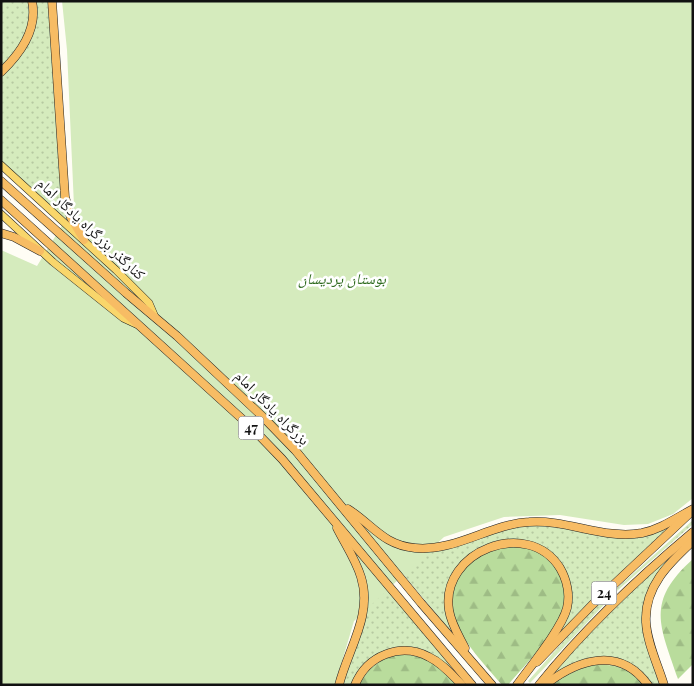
<svg xmlns="http://www.w3.org/2000/svg" width="694" height="686" font-family="'Playfair Display','Noto Naskh Arabic',serif">
	<style>
		.grass { fill: url(#grass-dots) }
		.forest { fill: url(#forest-firs) }
		.park { fill: #d5ebbd }
		.lines { fill: none; stroke-linecap: round; stroke-linejoin: round }
		.primary-casing { stroke: #222; stroke-width: 8 }
		.trunk-casing { stroke: #222; stroke-width: 9 }
		.primary { stroke: #f9d66b; stroke-width: 7 }
		.trunk { stroke: #f7bc64; stroke-width: 8 }
		.labels { text-anchor: middle; stroke-width: 5; stroke-linejoin: round; paint-order: stroke }
		.shield { fill: #fff; stroke: #585858; stroke-width: 1 }
		.shield-label { font-size: 14px; font-weight: bold; fill: #111 }
		.street-label { font-size: 15px; fill: #111; stroke: #fff }
		.park-label { font-size: 15px; font-style: italic; fill: #2f6b1f; stroke: #fff }
	</style>
	<defs>
		<pattern id="grass-dots" width="8" height="8" patternUnits="userSpaceOnUse" patternTransform="scale(1.25)"><rect width="8" height="8" fill="#d5ebbd"/><path d="M2 2h.1M6 6h.1" fill="none" stroke="#b6c8a1" stroke-width="1.8" stroke-linecap="round"/></pattern>
		<pattern id="forest-firs" width="22" height="20" patternUnits="userSpaceOnUse" patternTransform="scale(1.25)"><rect width="22" height="20" fill="#b9dc9c"/><path d="M5 1l3.5 6h-7zM16 11l3.5 6h-7z" fill="#9ebc85"/></pattern>
	</defs>
	<rect width="100%" height="100%" fill="#fffdf5"/>
	<g class="grass">
		<path d="M 1,1 L 29,1 L 30,3 L 29,27 L 17,51 L 1,70 Z"/>
		<path d="M 35,1 L 49,1 L 72,225 L 1,162 L 1,76 L 21,54 Z"/>
		<path d="M 358,520 L 423,552 L 441,550 L 502,530 L 527,525 L 654,533 L 668,528 L 591,600 L 546,647 L 561,564 C 522,515 446,544 446,606 L 458,640 Z"/>
		<path d="M 693,520 L 693,524 L 617,591 L 530,683 L 528,681 L 587,615 Z"/>
		<path d="M 692,538 L 674,556 L 644,608 L 643,626 L 661,685 L 651,685 L 581,661 L 569,665 L 549,677 L 598,623 L 639,584 Z"/>
		<path d="M 364,561 L 466,685 L 415,649 L 402,647 L 389,649 L 353,685 L 342,685 L 359,637 Z"/>
	</g>
	<g class="forest">
		<path d="M 501,547 C 527,547 537,546 555,567 C 588,606 531,657 508,685 L 502,685 C 478,656 433,615 460,575 C 470,560 483,552 501,547 Z"/>
		<path d="M 693,559 L 693,664 L 678,679 C 660,625 645,602 693,559 Z"/>
		<path d="M 401,654 C 432,657 436,665 457,685 L 359,685 C 368,667 382,657 401,654 Z"/>
		<path d="M 592,664 C 617,665 626,667 644,685 L 551,685 L 559,678 Z"/>
	</g>
	<path class="park" d="M 62,1 L 693,1 L 693,498 L 673,514 L 648,524 L 624,525 L 560,515 L 504,517 L 444,537 L 354,621 L 335,685 L 1,685 L 1,250 L 37,266 L 74,206 L 67,50 Z"/>
	<g class="lines">
		<defs>
			<g id="primary">
				<path d="M 1,165 L 116,270 L 149,303 L 155,317"/>
				<path d="M 1,214 L 53,262 L 123,318 L 136,324"/>
			</g>
			<g id="trunk">
				<path d="M 52,1 L 65,197 L 71,218 L 84,240"/>
				<path d="M 1,72 C 20,54 38,29 32,1"/>
				<path d="M 1,181 L 126,293 L 177,336 L 263,417 L 295,450 L 421,603 L 492,685"/>
				<path d="M 1,200 L 251,427 L 282,459 L 472,685"/>
				<path d="M 1,233 L 14,237 L 40,251"/>
				<path d="M 348,509 C 373,525 383,545 415,548 C 455,552 490,524 529,522 C 567,519 604,540 642,533 C 661,529 676,518 693,509"/>
				<path d="M 337,528 C 345,544 356,560 361,577 C 373,615 348,649 339,685"/>
				<path d="M 465,648 C 459,636 451,624 449,610 C 440,551 528,517 560,568 C 567,580 570,595 567,608 C 562,628 530,667 517,685"/>
				<path d="M 537,662 L 592,605 L 690,513"/>
				<path d="M 355,685 C 367,655 401,642 429,657 C 442,663 452,675 462,685"/>
				<path d="M 539,685 C 585,628 637,579 693,532"/>
				<path d="M 545,685 C 577,660 619,645 648,685"/>
				<path d="M 664,685 C 658,665 647,643 646,622 C 644,587 669,563 693,541"/>
			</g>
		</defs>
		<use href="#primary" class="primary-casing"/>
		<use href="#trunk" class="trunk-casing"/>
		<use href="#primary" class="primary"/>
		<use href="#trunk" class="trunk"/>
	</g>
	<g class="labels">
		<g class="shield">
			<rect x="238.5" y="416.5" width="25" height="23" rx="4"/>
			<rect x="591.5" y="581.5" width="25" height="23" rx="4"/>
		</g>
		<g class="shield-label">
			<text x="251" y="433">47</text>
			<text x="604" y="598">24</text>
		</g>
		<g class="street-label">
			<text transform="translate(91 229) rotate(43)" y="5">کنارگذر بزرگراه یادگار امام</text>
			<text transform="translate(272 408) rotate(45)" y="5">بزرگراه یادگار امام</text>
		</g>
		<g class="park-label">
			<text x="342" y="284">بوستان پردیسان</text>
		</g>
	</g>
	<rect width="694" height="686" fill="none" stroke="#111111" stroke-width="5"/>
</svg>
